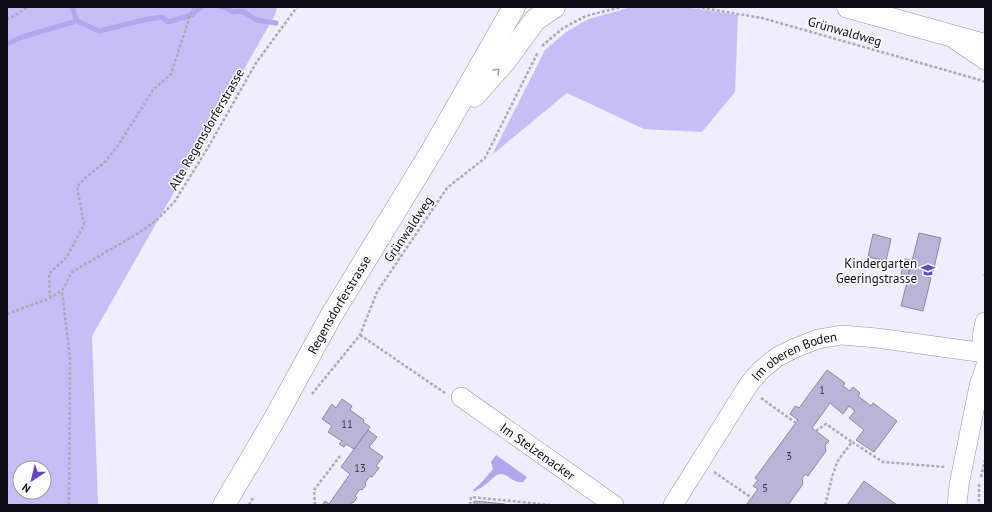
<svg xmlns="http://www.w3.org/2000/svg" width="992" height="512" font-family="'PT Sans',sans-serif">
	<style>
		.green { fill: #c4c0f7; fill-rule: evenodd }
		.water { fill: #afa8ef }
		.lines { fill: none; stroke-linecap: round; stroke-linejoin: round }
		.stream { stroke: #afa8ef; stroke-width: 5 }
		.building { fill: #b8b6d6; stroke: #8a88a6 }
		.minor-casing { stroke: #9290af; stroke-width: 20 }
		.major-casing { stroke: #9290af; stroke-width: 23 }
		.path { stroke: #abaab7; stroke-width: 2.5; stroke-dasharray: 3 2; stroke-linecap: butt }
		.minor { stroke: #fff; stroke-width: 19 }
		.major { stroke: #fff; stroke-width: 22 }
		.oneway { stroke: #9f9ea2 }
		.labels { text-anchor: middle; stroke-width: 3; stroke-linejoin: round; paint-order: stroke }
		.number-label { font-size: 11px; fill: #383747 }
		.street-label { font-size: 13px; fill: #0e0d17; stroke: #fdfdfd }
		.poi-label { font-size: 13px; fill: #0e0d17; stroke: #fdfdfd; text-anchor: end }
	</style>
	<rect width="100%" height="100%" fill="#efeefc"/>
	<g class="green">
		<path d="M 7,7 L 277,7 L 275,15 L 92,336 L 98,505 L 7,505 ZM 20,468 L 44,468 L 44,492 L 20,492 Z"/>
		<path d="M 631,7 L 685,7 L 738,15 L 735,92 L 702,132 L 644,129 L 567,93 L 492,155 L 545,50 L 566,32 L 589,19 Z"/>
	</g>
	<path class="water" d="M 496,455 L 527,477 L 523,482 C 513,482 513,479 505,475 C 497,471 492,480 486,484 C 483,487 478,489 475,491 L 473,491 L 473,490 L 482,482 L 493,469 L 491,462 Z"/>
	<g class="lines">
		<g class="stream">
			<path d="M 72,7 L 77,21 L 99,31 L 148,19 L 162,17 L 168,22 L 192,15 L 196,11 L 202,7"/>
			<path d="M 221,7 L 224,7 L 233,12 L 242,11 L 257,20 L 276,23"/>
			<path d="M 7,44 L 22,37 L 77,21"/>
		</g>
	</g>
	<g class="building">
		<path d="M 919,233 L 941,238 L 933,272 L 926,271 L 925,276 L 931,278 L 923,311 L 901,306 Z"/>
		<path d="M 873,234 L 891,239 L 886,261 L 868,257 Z"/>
		<path d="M 905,259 L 911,260 L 908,276 L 901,274 Z"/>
		<path d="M 827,370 L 845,383 L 843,386 L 850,391 L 853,387 L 860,393 L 858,396 L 871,406 L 873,403 L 897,421 L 874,452 L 856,440 L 864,430 L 849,418 L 855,411 L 849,406 L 843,414 L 830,403 L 812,428 L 829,441 L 825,445 L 826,451 L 808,476 L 805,474 L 802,479 L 803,484 L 788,505 L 746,505 L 758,489 L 753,486 L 758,480 L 755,478 L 798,420 L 790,414 L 795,406 L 799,408 Z"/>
		<path d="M 342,399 L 352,406 L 350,410 L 364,420 L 363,422 L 370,427 L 354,449 L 346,444 L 344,447 L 339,444 L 342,441 L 328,432 L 332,426 L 322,419 L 332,404 L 336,408 Z"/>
		<path d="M 368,430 L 377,437 L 369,447 L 383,457 L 376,466 L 379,468 L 372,477 L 370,476 L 365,483 L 366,485 L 362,490 L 360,489 L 355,496 L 357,498 L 353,503 L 352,502 L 350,505 L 322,505 L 325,501 L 329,504 L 350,474 L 341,467 Z"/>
		<path d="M 864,481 L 897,505 L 847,505 Z"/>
		<path d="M 474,501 L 505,504 L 505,505 L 474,505 Z"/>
	</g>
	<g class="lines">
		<defs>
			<g id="minor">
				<path d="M 954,39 L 985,60"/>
				<path d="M 985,322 C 983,331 980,342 985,350"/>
				<path id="s1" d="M 461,397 L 614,505"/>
				<path id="s2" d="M 673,505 L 749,384 L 761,370 L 777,357 L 795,348 L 818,339 L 842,335 L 877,338 L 985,353"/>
				<path d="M 957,505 L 959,485 L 979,386 L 985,368"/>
			</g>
			<g id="major">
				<path d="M 848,7 L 985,45"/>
				<path d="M 474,96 L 505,61 L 535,20 L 554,7"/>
				<path id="s3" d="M 224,505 L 274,420 L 331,316 L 433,149 L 514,7"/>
			</g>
		</defs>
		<use href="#minor" class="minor-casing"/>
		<use href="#major" class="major-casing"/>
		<g class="path">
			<path d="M 697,7 L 762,18 L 980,80 L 985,82"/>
			<path d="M 7,20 L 28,7"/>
			<path d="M 542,46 L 563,28 L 586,16 L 621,7"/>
			<path d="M 397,247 L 400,257"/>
			<path d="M 984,274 L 985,275"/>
			<path d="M 50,298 L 49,274 L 66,258 L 84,225 L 77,187 L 86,177 L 104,163 L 119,144 L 153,90 L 171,74 L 193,7"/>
			<path d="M 7,314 L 50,298 L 62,291"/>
			<path d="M 360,335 L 445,393"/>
			<path d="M 312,394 L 360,335 L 377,292 L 447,188 L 485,158 L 538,52"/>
			<path d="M 761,398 L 796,423"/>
			<path d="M 816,431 L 826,424 L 852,442"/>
			<path d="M 714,472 L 752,498"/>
			<path d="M 981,477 L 985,460"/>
			<path d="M 979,484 L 979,501 L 980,505"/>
			<path d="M 69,505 L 70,358 L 62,291 L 72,272 L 137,234 L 158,219 L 175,201 L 209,146 L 256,63 L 297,7"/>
			<path d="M 249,505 L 254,496"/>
			<path d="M 315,505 L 314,490 L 340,456"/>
			<path d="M 470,505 L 471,497 L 550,505"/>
			<path d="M 825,505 L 826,502 L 832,477 L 837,462 L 852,442 L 883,462 L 946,467"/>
		</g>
		<use href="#minor" class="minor"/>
		<use href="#major" class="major"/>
	</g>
	<defs><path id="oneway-chevron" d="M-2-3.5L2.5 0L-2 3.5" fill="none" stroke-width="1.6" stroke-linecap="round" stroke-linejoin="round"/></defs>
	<use class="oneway" href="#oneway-chevron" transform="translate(497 71) rotate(-47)"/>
	<defs>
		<symbol id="school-bare" viewBox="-9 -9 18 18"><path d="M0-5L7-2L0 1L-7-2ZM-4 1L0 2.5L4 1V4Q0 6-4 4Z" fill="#6449c2" stroke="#fdfdfd" stroke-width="2.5" paint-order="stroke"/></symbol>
	</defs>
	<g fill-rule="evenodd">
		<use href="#school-bare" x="918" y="260" width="20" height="20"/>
	</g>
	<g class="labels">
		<g class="number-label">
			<text x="822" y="394">1</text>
			<text x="347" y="428">11</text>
			<text x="789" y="460">3</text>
			<text x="360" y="472">13</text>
			<text x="765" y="492">5</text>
		</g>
		<g class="street-label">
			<text transform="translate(845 31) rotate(16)" y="5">Grünwaldweg</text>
			<text transform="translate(206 129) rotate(-60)" y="5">Alte Regensdorferstrasse</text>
			<text transform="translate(408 229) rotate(-56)" y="5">Grünwaldweg</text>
			<text dy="5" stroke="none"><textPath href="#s3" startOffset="231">Regensdorferstrasse</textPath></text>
			<text dy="5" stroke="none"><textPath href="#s2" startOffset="198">Im oberen Boden</textPath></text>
			<text dy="5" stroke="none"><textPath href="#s1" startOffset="94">Im Stelzenacker</textPath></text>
		</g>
		<g class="poi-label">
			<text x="917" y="268">Kindergarten<tspan x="917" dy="15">Geeringstrasse</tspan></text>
		</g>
	</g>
	<rect width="992" height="512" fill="none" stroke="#0e0d17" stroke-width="16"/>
	<g transform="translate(32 480) rotate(215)"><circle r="19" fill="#fdfdfd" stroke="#9d9da1"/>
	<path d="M0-3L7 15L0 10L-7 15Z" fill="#6449c2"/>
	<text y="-6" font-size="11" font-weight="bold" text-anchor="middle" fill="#0e0d17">N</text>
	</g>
</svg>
